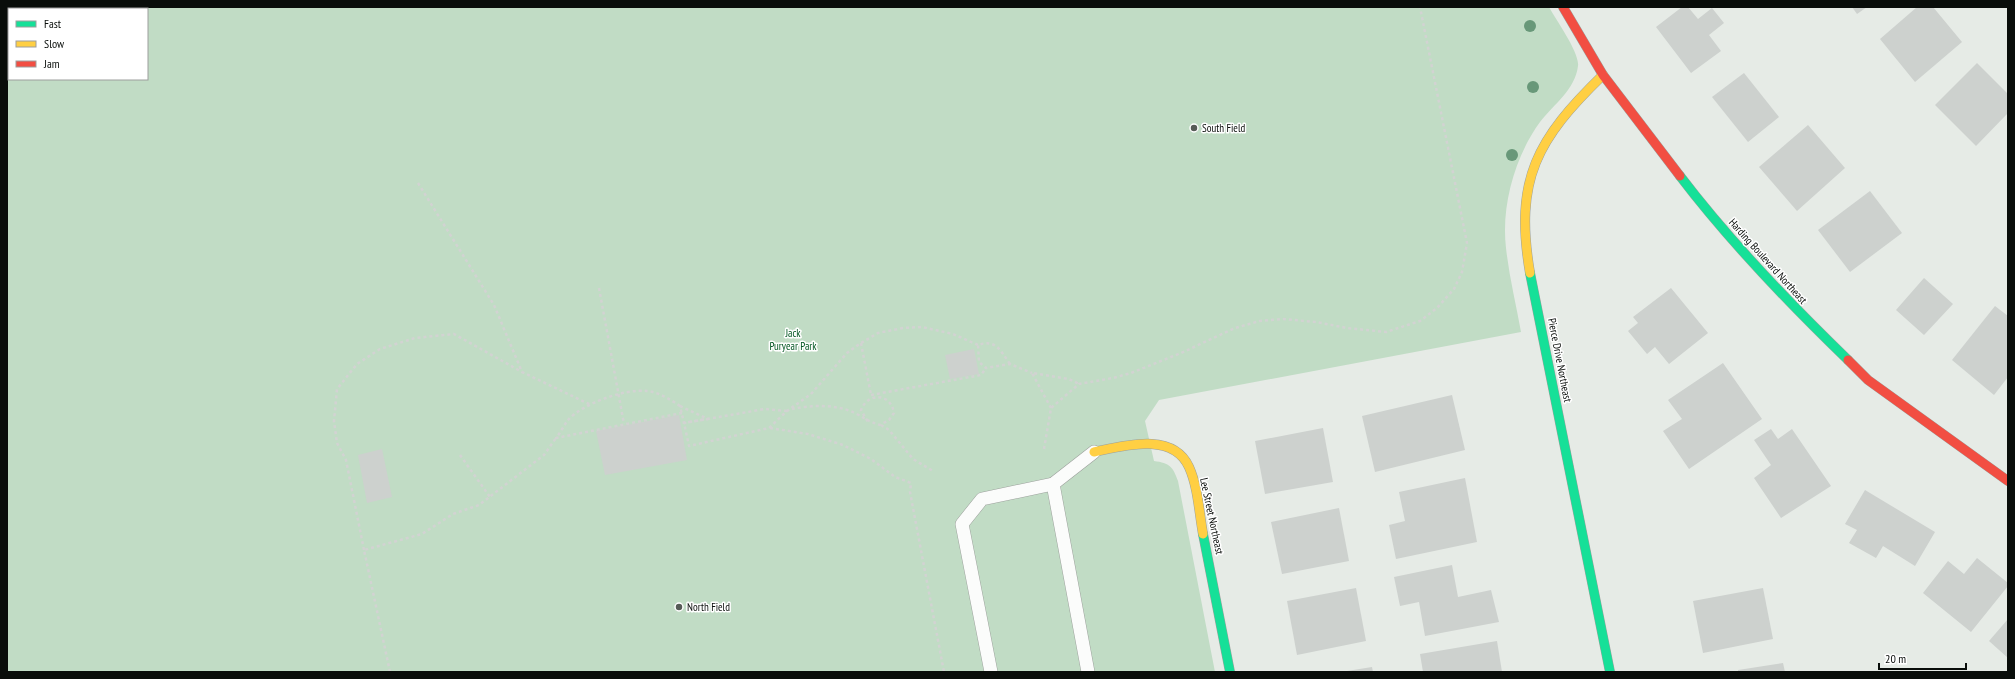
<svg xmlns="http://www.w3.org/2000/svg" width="2015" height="679" font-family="'PT Sans Narrow',sans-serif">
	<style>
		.green { fill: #c1dcc5; fill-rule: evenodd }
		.building { fill: #cdd1ce }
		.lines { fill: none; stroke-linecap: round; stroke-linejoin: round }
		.lane-casing { stroke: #9da19d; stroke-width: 14 }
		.fast-casing { stroke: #9da19d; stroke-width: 10 }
		.slow-casing { stroke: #9da19d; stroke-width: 10 }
		.jam-casing { stroke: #9da19d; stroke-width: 10 }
		.path { stroke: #d2d3d2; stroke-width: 2.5; stroke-dasharray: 3 3; stroke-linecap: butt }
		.lane { stroke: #fbfcfb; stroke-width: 13 }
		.fast { stroke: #16e098; stroke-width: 9 }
		.slow { stroke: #ffcf43; stroke-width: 9 }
		.jam { stroke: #f24e42; stroke-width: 9 }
		.tree { fill: #689879 }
		.poi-dot { fill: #565b57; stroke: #fff; stroke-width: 1.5 }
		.labels { text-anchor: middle; stroke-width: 3; stroke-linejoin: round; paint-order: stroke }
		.poi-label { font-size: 11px; fill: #090d0a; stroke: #fff; text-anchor: start }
		.street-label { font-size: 11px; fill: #090d0a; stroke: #fff }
		.park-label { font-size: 11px; fill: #005520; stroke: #fff }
	</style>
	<rect width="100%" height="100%" fill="#e6ebe6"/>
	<path class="green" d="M 7,7 L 1549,7 C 1556,20 1580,53 1578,66 C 1575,90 1554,104 1540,122 C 1515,156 1501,206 1506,248 C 1509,276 1516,304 1521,332 L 1159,400 L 1145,421 L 1154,461 C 1170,463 1173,467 1178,481 L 1215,672 L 7,672 ZM 9,9 L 147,9 L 147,79 L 9,79 Z"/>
	<g class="building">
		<path d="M 1682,7 L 1688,7 L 1698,19 L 1712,8 L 1724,23 L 1709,35 L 1721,51 L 1691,73 L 1656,27 Z"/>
		<path d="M 1852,7 L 1867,7 L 1857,14 Z"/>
		<path d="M 1917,7 L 1933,7 L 1962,42 L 1915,82 L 1880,39 Z"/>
		<path d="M 1977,63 L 2008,94 L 2008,113 L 1976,146 L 1935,105 Z"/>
		<path d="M 1744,73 L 1779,117 L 1748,142 L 1712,97 Z"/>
		<path d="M 1808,125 L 1845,168 L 1797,211 L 1759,167 Z"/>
		<path d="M 1870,191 L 1902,233 L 1850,272 L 1818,230 Z"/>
		<path d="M 1924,278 L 1953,304 L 1924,335 L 1896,310 Z"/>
		<path d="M 1671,288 L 1708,333 L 1669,364 L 1655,347 L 1647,354 L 1628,331 L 1638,323 L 1633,317 Z"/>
		<path d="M 1995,306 L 2008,316 L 2008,377 L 1994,395 L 1952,360 Z"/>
		<path d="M 974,349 L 979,374 L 950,379 L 945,355 Z"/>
		<path d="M 1723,363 L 1762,419 L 1689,469 L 1663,431 L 1682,419 L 1668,400 Z"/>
		<path d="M 1452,395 L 1465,450 L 1375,472 L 1362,416 Z"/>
		<path d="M 679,415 L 687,460 L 605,475 L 596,431 Z"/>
		<path d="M 1323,428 L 1333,482 L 1265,494 L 1255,441 Z"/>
		<path d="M 1771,429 L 1778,439 L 1792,429 L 1831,486 L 1781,518 L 1754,478 L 1771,465 L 1754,440 Z"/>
		<path d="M 382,449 L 392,497 L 367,503 L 358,455 Z"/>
		<path d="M 1465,478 L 1477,542 L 1396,559 L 1389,525 L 1405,521 L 1399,492 Z"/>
		<path d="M 1865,490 L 1935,532 L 1915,566 L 1883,546 L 1876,558 L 1849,543 L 1857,530 L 1845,524 Z"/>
		<path d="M 1339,508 L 1349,561 L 1282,574 L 1271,522 Z"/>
		<path d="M 1977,558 L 2008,583 L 2008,586 L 1971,632 L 1923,593 L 1948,561 L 1964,574 Z"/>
		<path d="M 1452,565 L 1458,597 L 1491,590 L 1499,622 L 1425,636 L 1419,602 L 1400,606 L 1394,577 Z"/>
		<path d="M 1356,588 L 1366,641 L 1297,655 L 1287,601 Z"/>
		<path d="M 1763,588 L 1773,639 L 1703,653 L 1693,601 Z"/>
		<path d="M 2008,619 L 2008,658 L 1989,641 Z"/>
		<path d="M 1497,641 L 1502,672 L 1423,672 L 1420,654 Z"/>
		<path d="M 1783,663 L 1785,672 L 1738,672 L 1738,670 Z"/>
		<path d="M 1372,667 L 1373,672 L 1348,672 L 1347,671 Z"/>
	</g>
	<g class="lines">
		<defs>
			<g id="lane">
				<path d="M 991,672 L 962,524 L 982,499 L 1053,484"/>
				<path d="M 1088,672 L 1053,484 L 1094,452"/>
			</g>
			<g id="fast">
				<path d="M 1680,176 C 1731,243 1788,302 1848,360"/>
				<path d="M 1530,273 L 1610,672"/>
				<path d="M 1203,534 L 1230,672"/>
			</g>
			<g id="slow">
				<path d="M 1530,273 C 1514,179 1537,139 1603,75"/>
				<path d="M 1094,452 C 1123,446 1173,431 1189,467 C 1198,487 1199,512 1203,534"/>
			</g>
			<g id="jam">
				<path d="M 1563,7 L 1603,75 L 1680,176"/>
				<path d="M 1848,360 L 1868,380 L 2008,481"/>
			</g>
		</defs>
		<use href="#lane" class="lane-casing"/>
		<use href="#fast" class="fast-casing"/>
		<use href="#slow" class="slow-casing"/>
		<use href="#jam" class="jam-casing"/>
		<g class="path">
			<path d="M 418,183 L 494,305 L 522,372 L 591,405"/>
			<path d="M 599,288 L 624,424"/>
			<path d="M 861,343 L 871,395"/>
			<path d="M 1010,364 C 1000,350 996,339 978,345 L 979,362 L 986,368 L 1010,364 L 1032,373"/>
			<path d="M 871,395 L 981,375 L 986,368"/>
			<path d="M 680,406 C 671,400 659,392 647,391 C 626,388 582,404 568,420 C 564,425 561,432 556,438 L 682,413"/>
			<path d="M 680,406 L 708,419 L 684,423 Z"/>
			<path d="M 1051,408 L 1032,373 L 1069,379 L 1079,384"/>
			<path d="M 792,409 C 810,405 837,404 855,413 C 864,418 870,422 880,425 L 889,420 L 894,413 C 891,393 868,392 861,410 L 868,422"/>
			<path d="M 787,411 L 765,409 L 684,423 L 689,446 L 769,428 L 787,411 L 811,394 L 847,353 L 861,343 L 878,333 L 903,328 L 922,327 L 953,334 L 978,345"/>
			<path d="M 881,425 L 889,430 L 913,459 L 933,471"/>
			<path d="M 770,428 L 808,434 L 843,445 L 871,459 L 895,477 L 911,483 L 910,492 L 944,672"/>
			<path d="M 1044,449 L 1051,408 L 1079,384 L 1113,378 L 1131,373 L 1181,353 L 1235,328 L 1260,321 L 1283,319 L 1316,322 L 1347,328 L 1386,332 L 1420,321 L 1437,308 L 1454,289 L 1462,272 L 1467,243 L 1420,7"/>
			<path d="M 460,455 L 490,497"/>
			<path d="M 364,550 L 346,460 L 337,443 L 334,421 L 337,389 L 357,364 L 380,349 L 415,338 L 454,334 L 522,372"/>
			<path d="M 390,672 L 364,550 L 422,534 L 453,514 L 479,505 L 544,455 L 556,438"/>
		</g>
		<use href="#lane" class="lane"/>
		<use href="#fast" class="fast"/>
		<use href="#slow" class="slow"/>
		<use href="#jam" class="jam"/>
	</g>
	<g class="tree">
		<circle cx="1530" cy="26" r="6"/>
		<circle cx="1533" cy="87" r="6"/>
		<circle cx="1512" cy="155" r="6"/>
	</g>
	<g class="poi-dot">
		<circle cx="1194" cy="128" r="4"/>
		<circle cx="679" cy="607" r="4"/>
	</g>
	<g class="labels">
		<g class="poi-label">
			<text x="1202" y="132">South Field</text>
			<text x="687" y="611">North Field</text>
		</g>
		<g class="street-label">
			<text transform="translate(1768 261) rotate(48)" y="4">Harding Boulevard Northeast</text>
			<text transform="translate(1560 360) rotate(79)" y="4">Pierce Drive Northeast</text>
			<text transform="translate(1212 516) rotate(78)" y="4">Lee Street Northeast</text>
		</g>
		<g class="park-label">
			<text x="793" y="337">Jack<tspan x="793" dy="13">Puryear Park</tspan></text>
		</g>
	</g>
	<rect width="2015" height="679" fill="none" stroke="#090d0a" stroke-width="16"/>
	<rect x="8" y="8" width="140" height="72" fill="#ffffff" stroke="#9d9e9d"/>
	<rect x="16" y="21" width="20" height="6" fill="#16e098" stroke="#9d9e9d"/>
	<text x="44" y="28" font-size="12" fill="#090d0a">Fast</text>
	<rect x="16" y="41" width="20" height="6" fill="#ffcf43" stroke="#9d9e9d"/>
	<text x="44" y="48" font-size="12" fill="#090d0a">Slow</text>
	<rect x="16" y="61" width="20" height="6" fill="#f24e42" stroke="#9d9e9d"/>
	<text x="44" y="68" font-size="12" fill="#090d0a">Jam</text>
	<path d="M1879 663v6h87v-6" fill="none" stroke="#090d0a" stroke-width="2"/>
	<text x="1885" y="663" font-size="12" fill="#090d0a" stroke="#ffffff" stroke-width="3" paint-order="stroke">20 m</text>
</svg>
